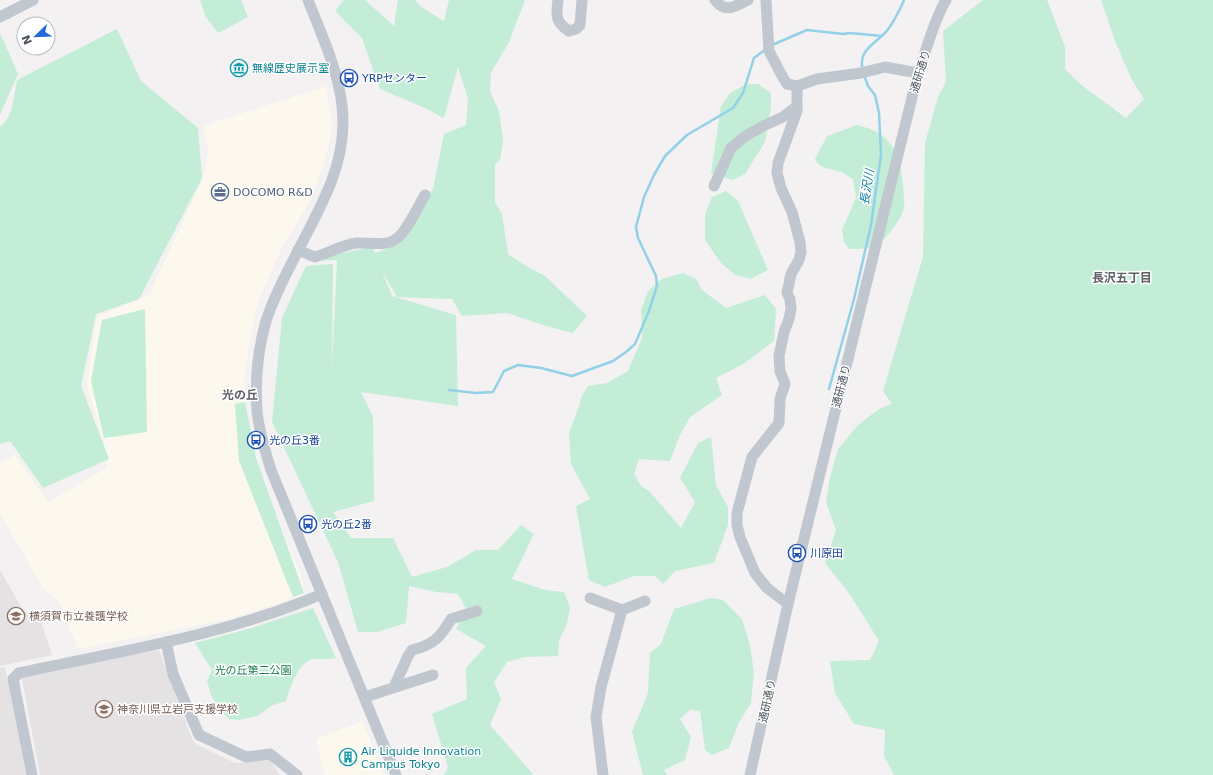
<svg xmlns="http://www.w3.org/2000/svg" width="1213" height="775" font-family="'DejaVu Sans','Noto Sans JP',sans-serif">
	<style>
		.commercial { fill: #fcf8ed }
		.education { fill: #e4e2e2 }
		.green { fill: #c3edd6 }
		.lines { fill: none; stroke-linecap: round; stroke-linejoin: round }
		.stream { stroke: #93d1e8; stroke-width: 2.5 }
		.minor { stroke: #c0c7cf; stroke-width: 11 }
		.labels { text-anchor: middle; stroke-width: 3; stroke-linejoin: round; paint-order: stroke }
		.culture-label { font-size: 11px; fill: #0d838f; stroke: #fff; text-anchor: start }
		.street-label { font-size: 11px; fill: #4a535d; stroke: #fff }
		.transit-label { font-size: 11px; fill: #164399; stroke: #fff; text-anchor: start }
		.service-label { font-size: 11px; fill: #4e5e75; stroke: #fff; text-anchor: start }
		.education-label { font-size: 11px; fill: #785e54; stroke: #fff; text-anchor: start }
		.park-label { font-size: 11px; fill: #1d7c53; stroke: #fff }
		.water-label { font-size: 12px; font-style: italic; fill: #157ea5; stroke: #fff }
		.neighbourhood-label { font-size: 12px; font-weight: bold; fill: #5e6166; stroke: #fff }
	</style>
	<rect width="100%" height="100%" fill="#f3f1f1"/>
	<g class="commercial">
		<path d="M 326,86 L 332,126 L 329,144 L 323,167 L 309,203 L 281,249 L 257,305 L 249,345 L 244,383 L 246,421 L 253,457 L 304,584 L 302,595 L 233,618 L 78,649 L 60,602 L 43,588 L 0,514 L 0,463 L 15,455 L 48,502 L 107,468 L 104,443 L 87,386 L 97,317 L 149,295 L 200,185 L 206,169 L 208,148 L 203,126 Z"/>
		<path d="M 362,721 L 384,775 L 324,775 L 316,739 Z"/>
	</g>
	<g class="education">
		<path d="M 0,570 L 23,610 L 41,621 L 52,655 L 0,666 Z"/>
		<path d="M 159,650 L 192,739 L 196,744 L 235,763 L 244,763 L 268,757 L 280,775 L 40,775 L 22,679 L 24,674 Z"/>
		<path d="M 5,667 L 26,775 L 0,775 L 0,668 Z"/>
	</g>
	<g class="green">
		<path d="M 200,0 L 241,0 L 248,17 L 218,33 L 206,17 Z"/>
		<path d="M 344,0 L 365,0 L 394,26 L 398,0 L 415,0 L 421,7 L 444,21 L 449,0 L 525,0 L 509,42 L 491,73 L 490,91 L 499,111 L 503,141 L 500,160 L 495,164 L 495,202 L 502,214 L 508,254 L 526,266 L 545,276 L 587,316 L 573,333 L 550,327 L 507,313 L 462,316 L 452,299 L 397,297 L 382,271 L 392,296 L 456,315 L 458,406 L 361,392 L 373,417 L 374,501 L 333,512 L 351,538 L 393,538 L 412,577 L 447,567 L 476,550 L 498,550 L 521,525 L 534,534 L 512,579 L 545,590 L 564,592 L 570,607 L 567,623 L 559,641 L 558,656 L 525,657 L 507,662 L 494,682 L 501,699 L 490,725 L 533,774 L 530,775 L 444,775 L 448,767 L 432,714 L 467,699 L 466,668 L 486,646 L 456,629 L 467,610 L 458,594 L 436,592 L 409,586 L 406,623 L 377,632 L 358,632 L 338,562 L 272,422 L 282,318 L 306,266 L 333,264 L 332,369 L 337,260 L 304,261 L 372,247 L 375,253 L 398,245 L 433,189 L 444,134 L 466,125 L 468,99 L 458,67 L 444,118 L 423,107 L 380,89 L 362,38 L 335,11 Z"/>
		<path d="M 983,0 L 1047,0 L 1065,47 L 1065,69 L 1080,84 L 1126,118 L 1144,99 L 1132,80 L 1115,41 L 1101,0 L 1213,0 L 1213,775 L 894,775 L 884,756 L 885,730 L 854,724 L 835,693 L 830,661 L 870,660 L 879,641 L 849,593 L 825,563 L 836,530 L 826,502 L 830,477 L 838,449 L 858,425 L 879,409 L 892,404 L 883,391 L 923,257 L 925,143 L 938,97 L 946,82 L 943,31 Z"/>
		<path d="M 117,29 L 141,81 L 198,128 L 202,178 L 139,299 L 96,314 L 81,386 L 109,459 L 43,488 L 10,441 L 0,444 L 0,127 C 13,118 14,95 17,80 Z"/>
		<path d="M 0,33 L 18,74 L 0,115 Z"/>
		<path d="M 746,84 L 758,84 L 771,93 L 771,107 L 765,142 L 745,174 L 732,180 L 711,173 L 721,106 L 730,93 Z"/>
		<path d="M 857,125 C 892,133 900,153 903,185 C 903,192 905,200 904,207 C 903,217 887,238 879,244 C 873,249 856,249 849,249 L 844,242 L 842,230 L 856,198 L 853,179 C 849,177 845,173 841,172 C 831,168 820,170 815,159 L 827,136 Z"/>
		<path d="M 726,191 L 738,201 L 768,270 L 751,279 L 735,275 L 721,263 L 705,240 L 705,214 L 712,197 Z"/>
		<path d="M 683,273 L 696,279 L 702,290 L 726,308 L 765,295 L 776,309 L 774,341 L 745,363 L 716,378 L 722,395 L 690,417 L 680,435 L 670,461 L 639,459 L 634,474 L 641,486 L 649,491 L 681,528 L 695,502 L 680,478 L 698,443 L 711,437 L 716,485 L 728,507 L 728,525 L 714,563 L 675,571 L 663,584 L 655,576 L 634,576 L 605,587 L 589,580 L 576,506 L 590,499 L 571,464 L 569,432 L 575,418 L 582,396 L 588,386 L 607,383 L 628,371 L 642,338 L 641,310 L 648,291 L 662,279 Z"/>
		<path d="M 145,309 L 147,432 L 104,438 L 91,381 L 102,320 Z"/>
		<path d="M 245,402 L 256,458 L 304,593 L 293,597 L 239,461 L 235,404 Z"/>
		<path d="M 711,598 L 723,600 L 742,619 L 750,645 L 754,673 L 751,703 L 739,722 L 729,748 L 712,755 L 705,750 L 700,711 L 690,710 L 680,719 L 691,737 L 685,760 L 664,770 L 667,775 L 643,775 L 632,732 L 648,693 L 650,653 L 661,644 L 674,609 Z"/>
		<path d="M 313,608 L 336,658 C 332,658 330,659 327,659 C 320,660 315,657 308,661 C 298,666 289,690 286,701 L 273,705 L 257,716 L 239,720 L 229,719 L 220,710 L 211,695 L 207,681 L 212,670 L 195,643 L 248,629 Z"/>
	</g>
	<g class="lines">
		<g class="stream">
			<path d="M 772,45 L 807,30 L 843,34 L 850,33 L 882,36"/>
			<path d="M 863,70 C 856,49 880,42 889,28 C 895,19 900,10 904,0"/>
			<path d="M 829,389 L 854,299 L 871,225 L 881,155 L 879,113 L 875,95 L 868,86 L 864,75"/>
			<path d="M 449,390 L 476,393 L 493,392 L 504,371 L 518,365 L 541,368 L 572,376 L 613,361 L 626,352 L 635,344 L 649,311 L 657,286 L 656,276 L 638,238 L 636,227 L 644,197 L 654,175 L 665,156 L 687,135 L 733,108 L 743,93 L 754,58 L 766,49"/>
		</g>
		<g class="minor">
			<path d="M 308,0 C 323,39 343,79 343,122 C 343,167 323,202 303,241 C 290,267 275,293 266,321 C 258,349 255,381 257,411 C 259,431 265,451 271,470 L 396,775"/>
			<path d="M 558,0 C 556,15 555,22 569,31 L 576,29 L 580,25 L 582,0"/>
			<path d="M 715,0 C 726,14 735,6 748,0"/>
			<path d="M 766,0 L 769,51 L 781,74 L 787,84 L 797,86 L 797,111 L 778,163 L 777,173 L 781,188 L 792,212 L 800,242 L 801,252 L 799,260 L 791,274 L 787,293 L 790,299 L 791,309 L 789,319 L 784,332 L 779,356 L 780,371 L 785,384 L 780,399 L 779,423 L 752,457 L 737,513 L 737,525 L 740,537 L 755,573 L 767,588 L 788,604"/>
			<path d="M 0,17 L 33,0"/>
			<path d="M 797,86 L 817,79 L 861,73 L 885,67 L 918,73"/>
			<path d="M 714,186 L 731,148 L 744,137 L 763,126 L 783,117 L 797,106"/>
			<path d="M 298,250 L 315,257 C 329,253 342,245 356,243 C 368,242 386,247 396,239 C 406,233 418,206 425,195"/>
			<path d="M 590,598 L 622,610 L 645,601"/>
			<path d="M 166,642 L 173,674 L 199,735 L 246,757 L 270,754 L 297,775"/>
			<path d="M 394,687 L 408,656 L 412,650 C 433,645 440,638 451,619 L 477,611"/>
			<path d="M 365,697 L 433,675"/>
			<path d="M 32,775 L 13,679 L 19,673 C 121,651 226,635 322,594"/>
			<path d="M 603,775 L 596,717 L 601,687 L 622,610"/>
			<path d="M 750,775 L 788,604 L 918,73 C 927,49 933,22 946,0"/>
		</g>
	</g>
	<defs>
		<symbol id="museum-ring" viewBox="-11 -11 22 22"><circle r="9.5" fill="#fff" stroke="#0f9aa8" stroke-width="1.5"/><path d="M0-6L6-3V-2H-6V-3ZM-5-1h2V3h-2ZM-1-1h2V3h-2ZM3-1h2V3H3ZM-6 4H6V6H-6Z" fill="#0f9aa8"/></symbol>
		<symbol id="bus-ring" viewBox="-11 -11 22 22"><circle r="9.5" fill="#fff" stroke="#1a4fb4" stroke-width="1.5"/><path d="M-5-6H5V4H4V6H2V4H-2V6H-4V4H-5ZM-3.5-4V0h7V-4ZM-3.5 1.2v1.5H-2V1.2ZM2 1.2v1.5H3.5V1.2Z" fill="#1a4fb4"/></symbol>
		<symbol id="office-ring" viewBox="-11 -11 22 22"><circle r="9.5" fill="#fff" stroke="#5c6f8a" stroke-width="1.5"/><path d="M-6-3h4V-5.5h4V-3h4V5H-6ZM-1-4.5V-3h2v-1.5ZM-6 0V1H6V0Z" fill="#5c6f8a"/></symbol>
		<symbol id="school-ring" viewBox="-11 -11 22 22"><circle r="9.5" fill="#fff" stroke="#8d6e63" stroke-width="1.5"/><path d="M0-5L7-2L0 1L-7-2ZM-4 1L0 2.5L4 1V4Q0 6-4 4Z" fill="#8d6e63"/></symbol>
		<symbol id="building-ring" viewBox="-11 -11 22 22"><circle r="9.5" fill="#fff" stroke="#0f9aa8" stroke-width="1.5"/><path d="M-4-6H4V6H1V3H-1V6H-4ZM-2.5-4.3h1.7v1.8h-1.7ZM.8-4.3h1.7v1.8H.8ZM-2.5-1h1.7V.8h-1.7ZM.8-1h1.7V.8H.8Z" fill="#0f9aa8"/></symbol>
	</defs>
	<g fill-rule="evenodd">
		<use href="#museum-ring" x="229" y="58" width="20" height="20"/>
		<use href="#bus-ring" x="339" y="68" width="20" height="20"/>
		<use href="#office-ring" x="210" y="182" width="20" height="20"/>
		<use href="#bus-ring" x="246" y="430" width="20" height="20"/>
		<use href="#bus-ring" x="298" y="514" width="20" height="20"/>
		<use href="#bus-ring" x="787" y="543" width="20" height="20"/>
		<use href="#school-ring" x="6" y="606" width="20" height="20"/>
		<use href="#school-ring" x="94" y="699" width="20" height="20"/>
		<use href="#building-ring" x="338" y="747" width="20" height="20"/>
	</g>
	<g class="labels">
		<g class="culture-label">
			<text x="252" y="72">無線歴史展示室</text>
			<text x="361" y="755">Air Liquide Innovation<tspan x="361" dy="13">Campus Tokyo</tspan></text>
		</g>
		<g class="street-label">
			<text transform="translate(920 71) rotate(-73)" y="4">通研通り</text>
			<text transform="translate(841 386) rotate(-76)" y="4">通研通り</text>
			<text transform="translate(767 701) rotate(-78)" y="4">通研通り</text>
		</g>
		<g class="transit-label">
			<text x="362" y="82">YRPセンター</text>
			<text x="269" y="444">光の丘3番</text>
			<text x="321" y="528">光の丘2番</text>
			<text x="810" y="557">川原田</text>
		</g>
		<g class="service-label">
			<text x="233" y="196">DOCOMO R&amp;D</text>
		</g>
		<g class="education-label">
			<text x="29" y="620">横須賀市立養護学校</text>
			<text x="117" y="713">神奈川県立岩戸支援学校</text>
		</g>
		<g class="park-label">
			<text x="253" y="674">光の丘第二公園</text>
		</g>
		<g class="water-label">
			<text transform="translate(867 187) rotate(-81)" y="4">長沢川</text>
		</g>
		<g class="neighbourhood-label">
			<text x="1122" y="282">長沢五丁目</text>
			<text x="240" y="399">光の丘</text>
		</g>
	</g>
	<g transform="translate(36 36) rotate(247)"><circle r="19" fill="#ffffff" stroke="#b7babe"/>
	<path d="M0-3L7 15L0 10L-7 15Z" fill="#2468da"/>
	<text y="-6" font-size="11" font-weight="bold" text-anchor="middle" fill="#4a535d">N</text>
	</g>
</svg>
